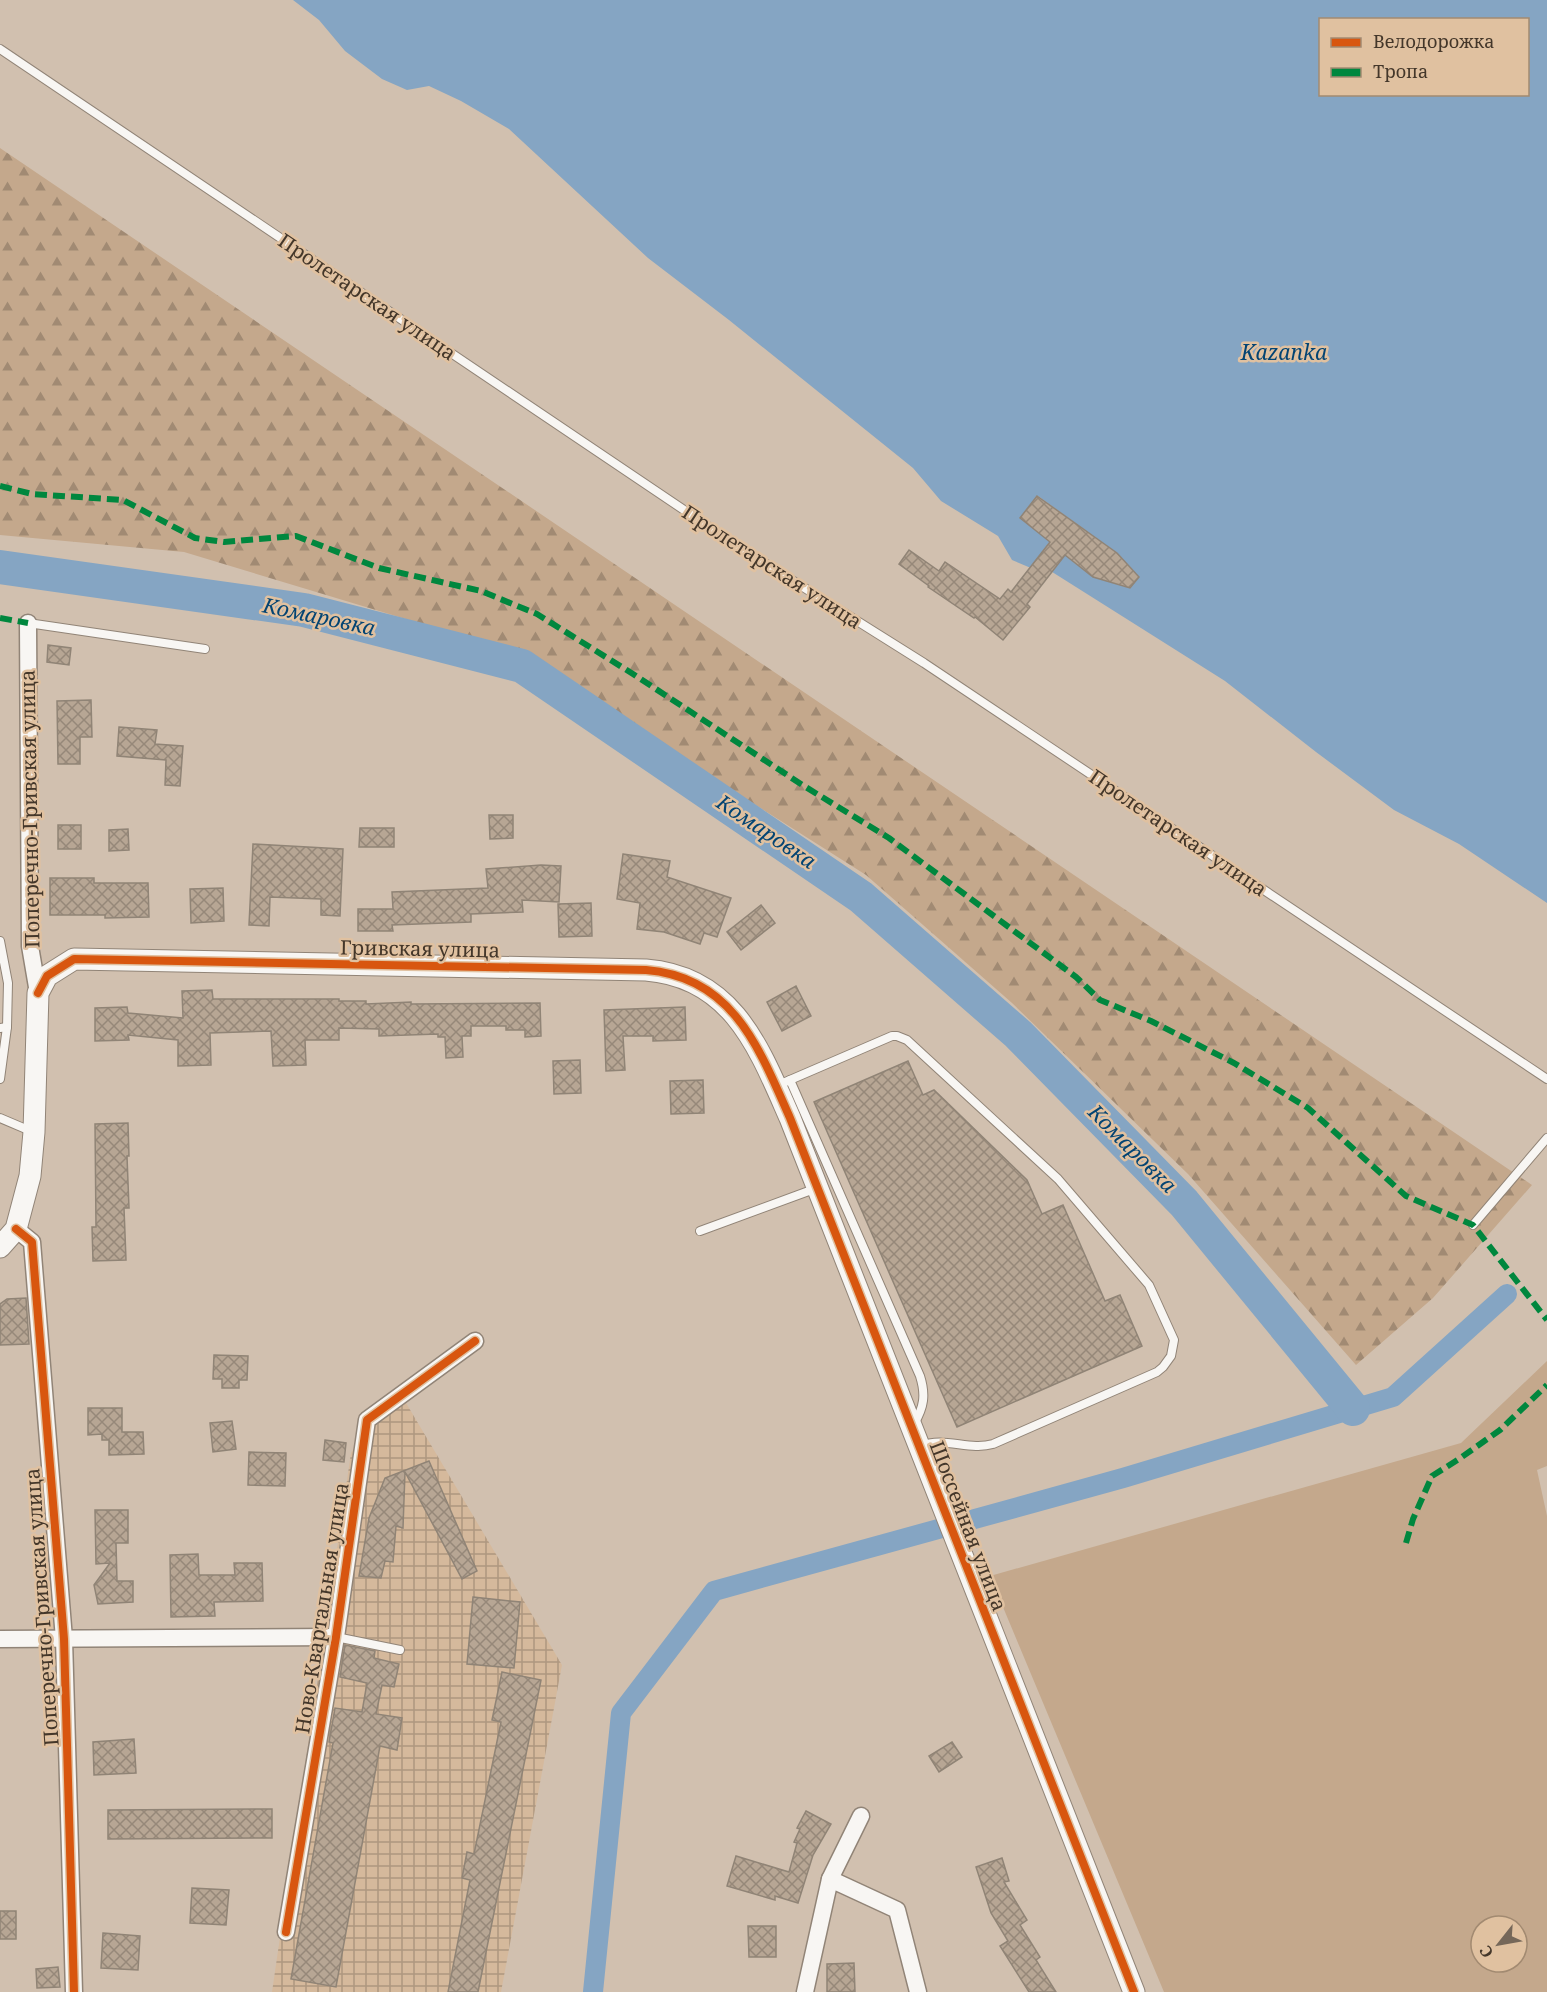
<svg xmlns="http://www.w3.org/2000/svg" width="1547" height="1992" font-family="'Noto Serif',serif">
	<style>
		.industrial { fill: url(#industrial-grid) }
		.grass { fill: #c4a88c; fill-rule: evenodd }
		.forest { fill: url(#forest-firs) }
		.water { fill: #85a5c3; fill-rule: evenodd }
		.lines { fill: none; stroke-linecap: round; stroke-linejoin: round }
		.canal { stroke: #85a5c3; stroke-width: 20 }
		.river { stroke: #85a5c3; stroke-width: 34 }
		.building { fill: url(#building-cross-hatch); stroke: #908476; stroke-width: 1.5 }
		.service-casing { stroke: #918477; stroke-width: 10 }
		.minor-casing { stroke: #918477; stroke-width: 19 }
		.tertiary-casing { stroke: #918477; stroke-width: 23 }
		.service { stroke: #f8f6f3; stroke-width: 8 }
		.minor { stroke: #f8f6f3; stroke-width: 16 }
		.tertiary { stroke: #f8f6f3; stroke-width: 21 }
		.quiet { stroke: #00873e; stroke-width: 6; stroke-dasharray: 12 6; stroke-linecap: butt }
		.cycleway-casing { stroke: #e0c1a0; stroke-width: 11 }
		.cycleway { stroke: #d8560f; stroke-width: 8 }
		.labels { text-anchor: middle; stroke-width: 5; stroke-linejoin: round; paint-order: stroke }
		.street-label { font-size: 20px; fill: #44372a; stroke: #e0c1a0 }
		.water-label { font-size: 21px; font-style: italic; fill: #034473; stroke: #e0c1a0 }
	</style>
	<defs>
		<pattern id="industrial-grid" width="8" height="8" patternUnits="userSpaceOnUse" patternTransform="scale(1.5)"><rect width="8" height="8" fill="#d5b99c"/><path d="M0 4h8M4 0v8" fill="none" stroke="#ae977f"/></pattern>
		<pattern id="forest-firs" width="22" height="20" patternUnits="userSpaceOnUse" patternTransform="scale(1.5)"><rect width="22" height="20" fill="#c4a88c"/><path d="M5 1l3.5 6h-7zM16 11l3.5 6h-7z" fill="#a18a73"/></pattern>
		<pattern id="building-cross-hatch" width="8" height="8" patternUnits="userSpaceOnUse" patternTransform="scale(1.5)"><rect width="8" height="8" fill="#b7a694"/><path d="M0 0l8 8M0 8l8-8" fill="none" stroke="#968879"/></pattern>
	</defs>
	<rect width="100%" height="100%" fill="#d1c0af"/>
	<path class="industrial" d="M 406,1403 L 562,1665 L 501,1992 L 272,1992 L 351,1453 L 370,1424 Z"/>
	<path class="grass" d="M 1547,1361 L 1547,1466 L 1537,1470 L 1547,1516 L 1547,1992 L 1164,1992 L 990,1576 L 1461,1443 ZM 1481,1926 L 1517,1926 L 1517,1962 L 1481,1962 Z"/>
	<path class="forest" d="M 0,148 L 1532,1185 L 1433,1298 L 1356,1365 L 1188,1174 L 1012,1003 L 866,875 L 515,652 L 184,552 L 0,535 Z"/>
	<path class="water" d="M 293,0 L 1547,0 L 1547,903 L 1459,844 L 1394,810 L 1316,752 L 1225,681 L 1049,570 L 1038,571 L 1012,560 L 998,536 L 941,501 L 913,468 L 729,320 L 648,258 L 509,129 L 461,101 L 429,86 L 407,90 L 382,79 L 345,51 L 319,20 ZM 1320,20 L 1528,20 L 1528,94 L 1320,94 ZM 1038,496 L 1117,553 L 1139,577 L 1021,518 Z"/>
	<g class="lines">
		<path class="canal" d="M 593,1992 L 621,1713 L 714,1591 L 1123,1478 L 1393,1397 L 1507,1294"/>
		<path class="river" d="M 0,567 L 304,610 L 522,666 L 861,897 L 1018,1034 L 1184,1203 L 1353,1409"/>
	</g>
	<g class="building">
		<path d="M 1037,496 L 1117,553 L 1139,577 L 1130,588 L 1093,577 L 1065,555 L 1027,604 L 1030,607 L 1003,640 L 975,617 L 974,618 L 928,587 L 929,586 L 899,564 L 909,550 L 939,571 L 945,562 L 1000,599 L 1008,589 L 1011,592 L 1050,542 L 1020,518 Z"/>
		<path d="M 48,645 L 71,648 L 69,665 L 47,662 Z"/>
		<path d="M 91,700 L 92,737 L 80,737 L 80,764 L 58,764 L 57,701 Z"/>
		<path d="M 119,727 L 157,730 L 155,744 L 183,746 L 180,786 L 165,785 L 166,760 L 117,756 Z"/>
		<path d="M 489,815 L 513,815 L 513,838 L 490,839 Z"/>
		<rect x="58" y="825" width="23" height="24"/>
		<path d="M 360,828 L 394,828 L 394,847 L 359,847 Z"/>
		<path d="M 128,829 L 129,850 L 109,851 L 109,830 Z"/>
		<path d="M 253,844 L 343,849 L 340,916 L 321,915 L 321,899 L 270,897 L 269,926 L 249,925 Z"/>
		<path d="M 623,854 L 670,861 L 667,877 L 731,898 L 717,937 L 704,933 L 700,944 L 664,932 L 637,929 L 640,903 L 617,899 Z"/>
		<path d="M 541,865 L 561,866 L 559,902 L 522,900 L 523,912 L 471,914 L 471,922 L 392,925 L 393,931 L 358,931 L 358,909 L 393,909 L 392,892 L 488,888 L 486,869 Z"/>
		<path d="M 50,878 L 94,878 L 94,883 L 148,883 L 149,917 L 105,918 L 105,915 L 50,915 Z"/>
		<path d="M 223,888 L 224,921 L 191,923 L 190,889 Z"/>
		<path d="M 591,903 L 592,936 L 559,937 L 558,904 Z"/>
		<path d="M 761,905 L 775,923 L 741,950 L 727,932 Z"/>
		<path d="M 796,986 L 811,1016 L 782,1031 L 767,1002 Z"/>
		<path d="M 212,990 L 213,999 L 339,999 L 339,1001 L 366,1001 L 366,1004 L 411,1002 L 411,1004 L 540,1003 L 541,1036 L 525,1037 L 525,1030 L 506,1030 L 506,1026 L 471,1026 L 471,1036 L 462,1036 L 463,1057 L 446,1058 L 445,1037 L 438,1037 L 438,1034 L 379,1036 L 379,1029 L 339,1028 L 339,1040 L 305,1040 L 306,1065 L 273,1066 L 271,1031 L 210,1033 L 211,1065 L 178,1066 L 178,1040 L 128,1035 L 129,1040 L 95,1041 L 95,1008 L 127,1007 L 128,1013 L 183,1018 L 182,991 Z"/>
		<path d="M 685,1007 L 686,1040 L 653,1041 L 653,1036 L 623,1036 L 625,1070 L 606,1071 L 604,1010 Z"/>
		<path d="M 580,1060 L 581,1093 L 554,1094 L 553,1061 Z"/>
		<path d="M 908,1061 L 923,1095 L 934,1090 L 1027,1180 L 1042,1214 L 1063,1205 L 1105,1301 L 1120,1295 L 1142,1346 L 957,1427 L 814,1102 Z"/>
		<path d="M 703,1080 L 704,1113 L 671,1114 L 670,1081 Z"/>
		<path d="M 128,1123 L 129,1156 L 127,1156 L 129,1208 L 124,1208 L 126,1260 L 93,1261 L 92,1227 L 96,1227 L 95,1124 Z"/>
		<path d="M 26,1298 L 29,1344 L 0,1345 L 0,1304 L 7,1299 Z"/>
		<path d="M 214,1355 L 248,1356 L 247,1380 L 239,1380 L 239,1388 L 222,1388 L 222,1379 L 213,1379 Z"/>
		<path d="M 88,1408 L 122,1408 L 122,1432 L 143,1432 L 144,1454 L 109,1455 L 109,1440 L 102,1440 L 102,1434 L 88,1435 Z"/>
		<path d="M 232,1421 L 236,1449 L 213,1452 L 210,1423 Z"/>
		<path d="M 325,1440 L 346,1443 L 344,1462 L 323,1460 Z"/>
		<path d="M 249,1452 L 286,1453 L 285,1486 L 248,1485 Z"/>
		<path d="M 429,1461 L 477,1571 L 462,1579 L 405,1472 L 403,1528 L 396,1526 L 393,1562 L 385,1561 L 381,1578 L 359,1576 L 369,1518 L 385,1478 Z"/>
		<path d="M 95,1510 L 128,1510 L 128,1543 L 116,1543 L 117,1581 L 133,1581 L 133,1602 L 98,1604 L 94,1585 L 110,1563 L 96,1564 Z"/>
		<path d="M 198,1554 L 199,1575 L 235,1575 L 234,1563 L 262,1563 L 263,1601 L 214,1602 L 215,1616 L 171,1617 L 170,1555 Z"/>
		<path d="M 473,1597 L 520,1602 L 514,1668 L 467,1664 Z"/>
		<path d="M 345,1645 L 375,1651 L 374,1658 L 399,1664 L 394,1687 L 382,1685 L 376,1714 L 402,1718 L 397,1750 L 380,1746 L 336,1987 L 291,1979 L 333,1743 L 329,1742 L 335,1708 L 362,1712 L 367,1683 L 340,1677 Z"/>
		<path d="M 502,1672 L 541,1680 L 478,1992 L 448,1992 L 470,1880 L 462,1878 L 467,1852 L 474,1854 L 501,1722 L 492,1720 Z"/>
		<path d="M 134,1739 L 136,1773 L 94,1775 L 93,1742 Z"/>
		<path d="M 952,1742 L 962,1757 L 939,1772 L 929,1756 Z"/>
		<path d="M 272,1809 L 272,1838 L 108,1839 L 108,1810 Z"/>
		<path d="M 806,1811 L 831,1824 L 813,1855 L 798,1903 L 775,1896 L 775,1900 L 727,1886 L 736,1856 L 789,1872 L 797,1843 L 794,1842 L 800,1829 L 797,1828 Z"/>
		<path d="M 1002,1858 L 1009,1881 L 1004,1882 L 1027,1920 L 1020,1925 L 1040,1957 L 1036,1960 L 1056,1992 L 1029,1992 L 1000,1946 L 1008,1941 L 991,1913 L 976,1867 Z"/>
		<path d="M 192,1888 L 229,1890 L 226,1925 L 190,1923 Z"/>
		<rect x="0" y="1911" width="16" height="28"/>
		<path d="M 748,1926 L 776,1926 L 776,1957 L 749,1957 Z"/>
		<path d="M 103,1933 L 140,1936 L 138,1970 L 101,1968 Z"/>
		<path d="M 854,1963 L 855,1992 L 827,1992 L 827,1964 Z"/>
		<path d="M 58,1967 L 60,1987 L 37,1988 L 36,1969 Z"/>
	</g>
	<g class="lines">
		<defs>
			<g id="service">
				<path d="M 0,49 L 733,543 L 924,663 L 1547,1079"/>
				<path d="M 28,623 L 205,649"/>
				<path d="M 0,941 L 8,983 L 7,1027"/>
				<path d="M 0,1028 L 7,1027 L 0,1079"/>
				<path d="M 790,1080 L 920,1376 C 926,1395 924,1407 914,1424"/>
				<path d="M 776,1086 L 892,1036 L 897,1036 L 907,1040 L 1058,1179 L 1149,1285 L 1174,1340 L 1171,1356 L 1163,1367 L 1157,1372 L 993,1444 C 969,1451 944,1436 921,1446"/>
				<path d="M 0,1118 L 33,1132"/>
				<path d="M 1473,1225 L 1547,1138"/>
				<path d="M 700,1231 L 817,1188"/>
				<path d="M 336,1637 L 400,1650"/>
			</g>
			<g id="minor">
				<path d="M 28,623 L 30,946 L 38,993"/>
				<path d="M 16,1229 L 32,1242 L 64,1639 L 74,1992"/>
				<path d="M 0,1639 L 336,1637"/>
				<path d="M 830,1879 L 861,1816"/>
				<path d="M 286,1932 L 336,1637 L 367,1420 L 475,1341"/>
				<path d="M 805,1992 L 830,1879 L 897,1910 L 918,1992"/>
			</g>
			<path id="tertiary" d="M 0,1247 L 16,1229 L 30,1176 L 34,1132 L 38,993 L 47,976 L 74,959 L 646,970 C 733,977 759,1048 790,1118 L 1134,1992"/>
		</defs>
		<use href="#service" class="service-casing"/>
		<use href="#minor" class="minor-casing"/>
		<use href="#tertiary" class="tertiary-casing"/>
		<use href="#service" class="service"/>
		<use href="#minor" class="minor"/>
		<use href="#tertiary" class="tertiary"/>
		<g class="quiet">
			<path d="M 0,486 L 32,494 L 123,500 L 195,538 L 224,542 L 296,536 L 379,568 L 481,591 L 537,614 L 633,674 L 804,786 L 889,838 L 1076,977 L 1100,1000 L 1151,1021 L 1234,1063 L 1308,1108 L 1406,1196 L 1473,1225 L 1547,1320"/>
			<path d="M 0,618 L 28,623"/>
			<path d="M 1406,1543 L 1413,1519 L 1432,1476 L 1459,1459 L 1500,1430 L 1547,1385"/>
		</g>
		<defs>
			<g id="cycleway">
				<path d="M 38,993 L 47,976 L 74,959 L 646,970 C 733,977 759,1048 790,1118 L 1134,1992"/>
				<path d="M 16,1229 L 32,1242 L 64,1639 L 74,1992"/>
				<path d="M 286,1932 L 336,1637 L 367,1420 L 475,1341"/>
			</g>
		</defs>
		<use href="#cycleway" class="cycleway-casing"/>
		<use href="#cycleway" class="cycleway"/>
	</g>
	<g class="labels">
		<g class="street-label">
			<text transform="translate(367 297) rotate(34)" y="7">Пролетарская улица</text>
			<text transform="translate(772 567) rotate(33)" y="7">Пролетарская улица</text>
			<text transform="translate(30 809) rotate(-91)" y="7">Поперечно-Гривская улица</text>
			<text transform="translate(1178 833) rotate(34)" y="7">Пролетарская улица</text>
			<text transform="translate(420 949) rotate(1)" y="7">Гривская улица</text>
			<text transform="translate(968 1526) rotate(69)" y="7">Шоссейная улица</text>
			<text transform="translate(42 1607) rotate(-94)" y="7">Поперечно-Гривская улица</text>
			<text transform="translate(322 1608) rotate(-81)" y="7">Ново-Квартальная улица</text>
		</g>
		<g class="water-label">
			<text x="1284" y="360">Kazanka</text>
			<text transform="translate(319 617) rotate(12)" y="7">Комаровка</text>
			<text transform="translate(766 832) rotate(34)" y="7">Комаровка</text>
			<text transform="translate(1132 1149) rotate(45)" y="7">Комаровка</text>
		</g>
	</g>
	<rect x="1319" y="18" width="210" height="78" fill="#e0c1a0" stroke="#a28a71" stroke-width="1.5"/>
	<rect x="1331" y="38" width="30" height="9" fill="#d8560f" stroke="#a28a71" stroke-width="1.5"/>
	<text x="1373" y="48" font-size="18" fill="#44372a">Велодорожка</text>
	<rect x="1331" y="68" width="30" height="9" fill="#00873e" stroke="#a28a71" stroke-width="1.5"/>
	<text x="1373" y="78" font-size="18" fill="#44372a">Тропа</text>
	<g transform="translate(1499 1944) rotate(239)"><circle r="28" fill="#e0c1a0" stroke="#a28a71" stroke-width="1.5"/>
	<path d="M0-4.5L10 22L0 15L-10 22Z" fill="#756759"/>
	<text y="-9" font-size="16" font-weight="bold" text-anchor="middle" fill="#44372a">С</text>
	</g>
</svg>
